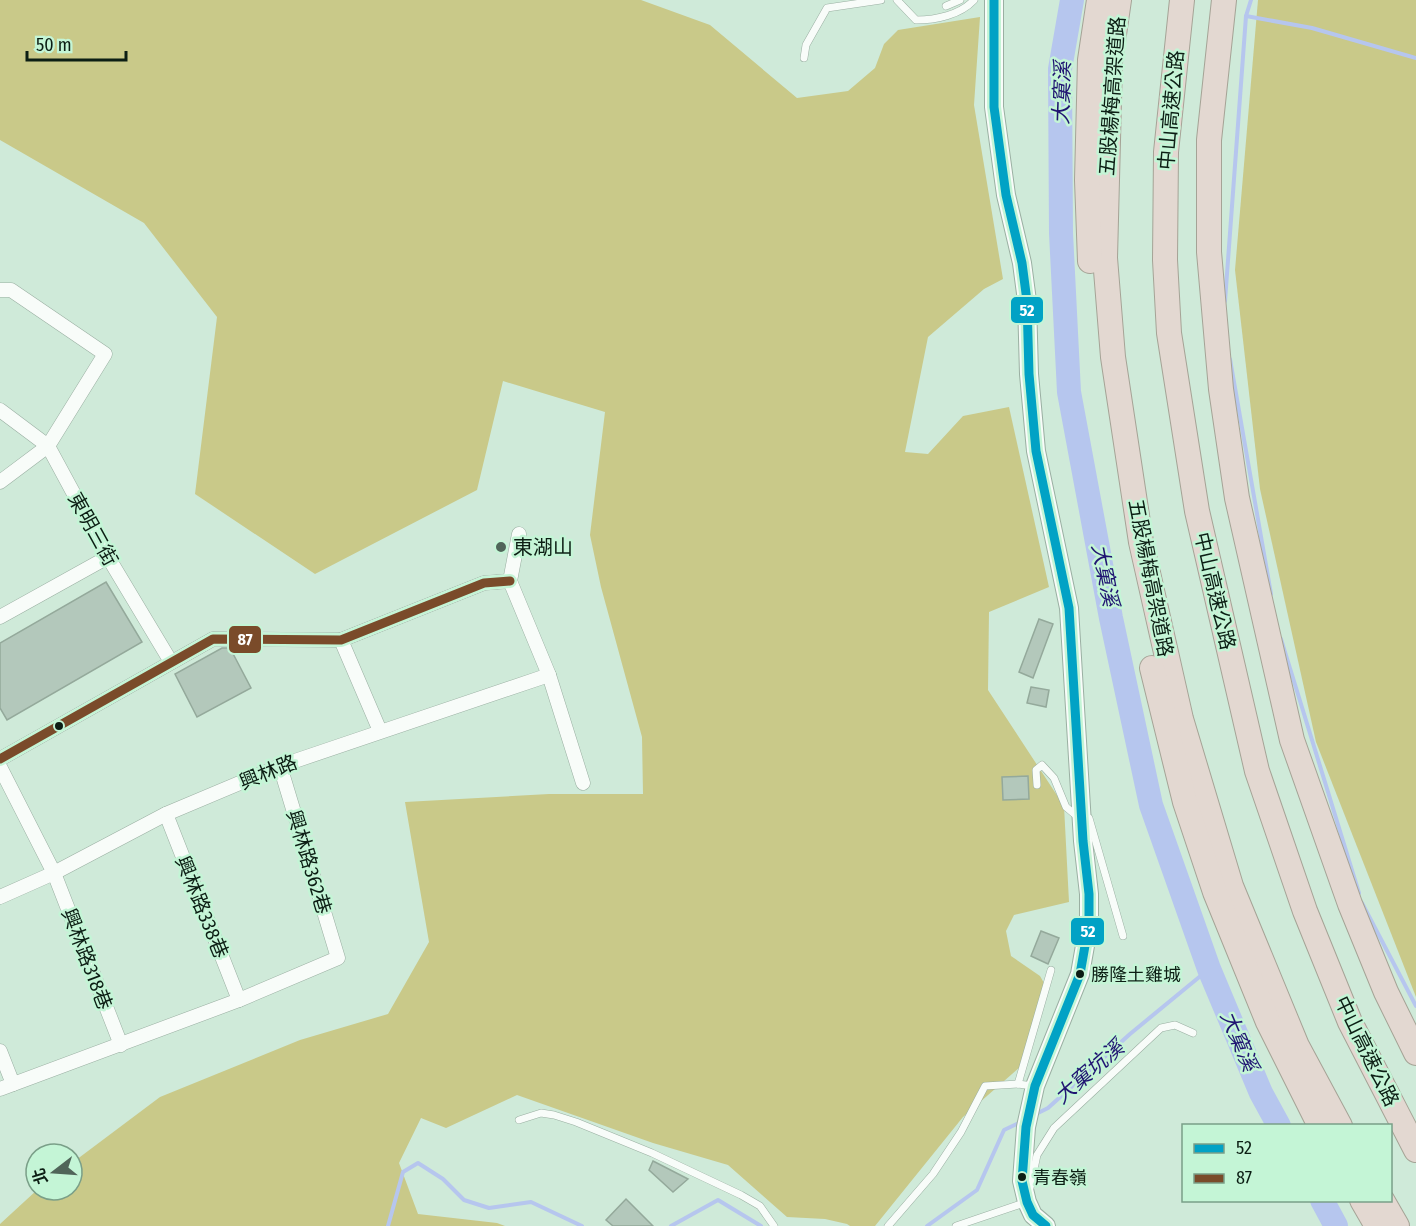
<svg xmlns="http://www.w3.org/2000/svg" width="1416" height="1226" font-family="'Fira Sans Condensed','Noto Sans TC',sans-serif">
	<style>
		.forest { fill: #c9c989 }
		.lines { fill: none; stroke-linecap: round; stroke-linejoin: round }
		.stream { stroke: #b6c6ee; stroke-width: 4 }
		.river { stroke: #b6c6ee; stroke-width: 24 }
		.building { fill: #b3c8bb; stroke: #94a99b; stroke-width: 1.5 }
		.lane-casing { stroke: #9aafa2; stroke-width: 8 }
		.street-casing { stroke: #9aafa2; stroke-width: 15 }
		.secondary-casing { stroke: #9aafa2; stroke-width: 20 }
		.highway-casing { stroke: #a5a396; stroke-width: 26 }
		.lane { stroke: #f8fcf9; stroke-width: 7 }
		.street { stroke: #f8fcf9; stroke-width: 14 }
		.secondary { stroke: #f8fcf9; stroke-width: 18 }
		.highway { stroke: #e3d8d1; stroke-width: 24 }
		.bus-1-casing { stroke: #c4f5d6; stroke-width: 14 }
		.bus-2-casing { stroke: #c4f5d6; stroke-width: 14 }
		.bus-1 { stroke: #01a2c5; stroke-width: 9 }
		.bus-2 { stroke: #7a4b2a; stroke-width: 9 }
		.poi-dot { fill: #506559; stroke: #c4f5d6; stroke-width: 2 }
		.bus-dot { fill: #0c1e14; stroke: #c4f5d6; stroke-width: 2 }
		.labels { text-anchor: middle; stroke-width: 5; stroke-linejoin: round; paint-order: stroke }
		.bus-label { font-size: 18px; fill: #0c1e14; stroke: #c4f5d6; text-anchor: start }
		.street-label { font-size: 20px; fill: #0c1e14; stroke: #c4f5d6 }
		.poi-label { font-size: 20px; fill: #0c1e14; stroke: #c4f5d6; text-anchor: start }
		.water-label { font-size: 21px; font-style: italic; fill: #201572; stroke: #c4f5d6 }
		.line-badge { stroke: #c4f5d6; stroke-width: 2 }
		.badge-label { font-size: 16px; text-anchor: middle; font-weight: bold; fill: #fff }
	</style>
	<rect width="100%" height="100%" fill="#cfead9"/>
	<g class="forest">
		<path d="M 0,0 L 641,0 L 710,25 L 797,98 L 848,91 L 875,68 L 884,44 L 898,30 L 980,17 L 974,105 L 1003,279 L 984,289 L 928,337 L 905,452 L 928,454 L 963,416 L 1009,407 L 1049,587 L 989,612 L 988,690 L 1064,806 L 1069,902 L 1014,915 L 1006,931 L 1011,956 L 1040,976 L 1048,990 L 1021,1066 L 963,1117 L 875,1226 L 850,1226 L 847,1224 L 825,1219 L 787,1217 L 728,1165 L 653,1143 L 517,1095 L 446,1128 L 421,1118 L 399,1163 L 418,1214 L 497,1223 L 505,1226 L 0,1226 L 0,1224 L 37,1190 L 72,1190 L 72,1163 L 160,1097 L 300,1040 L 388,1014 L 429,942 L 405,802 L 549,794 L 643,794 L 642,737 L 601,587 L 590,535 L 605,412 L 503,381 L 477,490 L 315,574 L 195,494 L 217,317 L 144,223 L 0,140 Z"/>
		<path d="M 1258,0 L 1416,0 L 1416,997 L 1316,742 L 1260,489 L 1235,270 Z"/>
	</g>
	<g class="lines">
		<g class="stream">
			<path d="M 1246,16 L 1312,28 L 1416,58"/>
			<path d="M 1225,301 L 1246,16 L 1251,0"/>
			<path d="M 1230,359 L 1271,594"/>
			<path d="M 1281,639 L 1359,893"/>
			<path d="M 1362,903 L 1416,1006"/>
			<path d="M 1036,1114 L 1048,1108 L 1130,1034 L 1209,969"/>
			<path d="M 388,1226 L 403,1172 L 418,1163 L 443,1179 L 464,1200 L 489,1208 L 531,1202 L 582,1226"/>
			<path d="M 671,1226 L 718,1200 L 761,1226"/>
			<path d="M 927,1226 L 977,1190 L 1004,1130 L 1021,1122"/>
		</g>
		<g class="river">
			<path d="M 1072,0 L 1060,69 L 1061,233 L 1069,392 L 1111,618 L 1151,805 L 1209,969 L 1261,1093 L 1279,1126"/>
			<path d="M 1322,1200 L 1336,1226"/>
		</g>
	</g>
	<g class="building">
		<path d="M 106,582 L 142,642 L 7,720 L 0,708 L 0,643 Z"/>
		<path d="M 1039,619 L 1053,624 L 1033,678 L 1019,672 Z"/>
		<path d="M 222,648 L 230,648 L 251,688 L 197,717 L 175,674 Z"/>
		<path d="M 1031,687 L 1049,690 L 1046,707 L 1027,703 Z"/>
		<path d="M 1028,776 L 1029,799 L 1003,800 L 1002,777 Z"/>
		<path d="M 1041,931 L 1059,938 L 1048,964 L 1031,956 Z"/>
		<path d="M 653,1161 L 688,1179 L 673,1192 L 649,1170 Z"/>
		<path d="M 626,1199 L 653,1226 L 613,1226 L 606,1220 Z"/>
	</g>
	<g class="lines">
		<defs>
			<g id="lane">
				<path d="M 897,0 L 916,20 C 936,20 960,15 974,0"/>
				<path d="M 946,6 L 960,0"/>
				<path d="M 804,58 L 806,45 L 827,8 L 881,0"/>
				<path d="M 1037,785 L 1036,770 L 1042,765 L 1054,778 L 1066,807 L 1078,817"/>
				<path d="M 1089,818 L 1123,936"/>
				<path d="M 1018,1084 L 1051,970"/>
				<path d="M 519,1120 L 541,1113 L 554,1115 L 576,1122 L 652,1153 L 741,1195 L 760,1206 L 774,1226"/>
				<path d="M 1030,1188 L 1037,1155 L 1054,1128 L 1161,1028 L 1175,1025 L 1193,1033"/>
				<path d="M 888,1226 L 933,1174 L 961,1132 L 985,1086 L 1018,1084 L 1033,1086"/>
				<path d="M 956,1226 L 1027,1202"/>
			</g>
			<g id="street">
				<path d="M 0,290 L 11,290 L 105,354 L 48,446 L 0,482"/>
				<path d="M 0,410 L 48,446 L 108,557 L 171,662"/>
				<path d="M 519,534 L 510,581 L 549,675 L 583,783"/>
				<path d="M 0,617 L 108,557"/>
				<path d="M 341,640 L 380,731"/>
				<path d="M 0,759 L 213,639 L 341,640 L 484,583 L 510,581"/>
				<path d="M 0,767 L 54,873 L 121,1045"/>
				<path d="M 166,814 L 239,1000"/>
				<path d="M 0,897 L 54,873 L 166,814 L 280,766 L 549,675"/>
				<path d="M 0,1051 L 13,1084"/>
				<path d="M 0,1089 L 239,1000 L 338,958 L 280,766"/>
			</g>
			<path id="secondary" d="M 994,0 L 994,107 L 1006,195 L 1022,263 L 1027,301 L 1029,374 L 1036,451 L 1069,608 L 1083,841 L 1089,894 L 1089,923 L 1080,974 L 1035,1086 L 1026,1127 L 1022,1181 L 1027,1202 L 1033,1215 L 1046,1226"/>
			<g id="highway">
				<path d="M 1119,0 L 1110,62 L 1105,258 L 1113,357 L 1141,542 L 1181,719 L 1231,886 L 1297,1046 L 1340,1126"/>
				<path d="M 1182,0 L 1166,152 L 1165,260 L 1169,333 L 1197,511 L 1257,771 L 1305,911 L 1350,1022 L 1416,1150"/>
				<path d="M 1224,0 L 1209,140 L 1209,252 L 1221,389 L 1237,498 L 1292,740 L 1350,904 L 1386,992 L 1416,1053"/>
				<path d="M 1090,261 L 1087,180 L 1090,60 L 1099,0"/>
				<path d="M 1152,668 L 1185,802 L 1215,892 L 1268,1022 L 1320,1126"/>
				<path d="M 1362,1200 L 1377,1226"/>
				<path d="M 1382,1200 L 1397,1226"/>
			</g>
		</defs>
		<use href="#lane" class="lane-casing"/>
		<use href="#street" class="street-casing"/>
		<use href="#secondary" class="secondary-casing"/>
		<use href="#highway" class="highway-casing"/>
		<use href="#lane" class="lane"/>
		<use href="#street" class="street"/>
		<use href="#secondary" class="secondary"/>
		<use href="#highway" class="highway"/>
		<defs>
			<path id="bus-1" d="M 994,0 L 994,107 L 1006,195 L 1022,263 L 1027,301 L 1029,374 L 1036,451 L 1069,608 L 1083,841 L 1089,894 L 1089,923 L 1080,974 L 1035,1086 L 1026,1127 L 1022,1181 L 1027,1202 L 1033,1215 L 1046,1226"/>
			<path id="bus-2" d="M 0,759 L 213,639 L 341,640 L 484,583 L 510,581"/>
		</defs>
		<use href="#bus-1" class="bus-1-casing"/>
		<use href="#bus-2" class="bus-2-casing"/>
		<use href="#bus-1" class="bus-1"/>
		<use href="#bus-2" class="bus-2"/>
	</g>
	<circle class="poi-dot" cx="501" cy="547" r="6"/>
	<g class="bus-dot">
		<circle cx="59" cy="726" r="5"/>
		<circle cx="1080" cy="974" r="5"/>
		<circle cx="1022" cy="1177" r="5"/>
	</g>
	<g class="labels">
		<g class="bus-label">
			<text x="1091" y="981">勝隆土雞城</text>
			<text x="1033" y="1184">青春嶺</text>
		</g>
		<g class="street-label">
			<text transform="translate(1112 96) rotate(-86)" y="7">五股楊梅高架道路</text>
			<text transform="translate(1171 110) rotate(-85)" y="7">中山高速公路</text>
			<text transform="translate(93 529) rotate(61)" y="7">東明三街</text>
			<text transform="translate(1151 578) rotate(79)" y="7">五股楊梅高架道路</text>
			<text transform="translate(1215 591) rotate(77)" y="7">中山高速公路</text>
			<text transform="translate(268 772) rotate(-22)" y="7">興林路</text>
			<text transform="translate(309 862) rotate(73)" y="7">興林路362巷</text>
			<text transform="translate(202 907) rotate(68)" y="7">興林路338巷</text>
			<text transform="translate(87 959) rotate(69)" y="7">興林路318巷</text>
			<text transform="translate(1367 1051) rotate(64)" y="7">中山高速公路</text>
		</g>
		<g class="poi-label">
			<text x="513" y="554">東湖山</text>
		</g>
		<g class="water-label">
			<text transform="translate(1062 93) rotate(-88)" y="7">大窠溪</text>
			<text transform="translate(1105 575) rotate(79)" y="7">大窠溪</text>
			<text transform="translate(1239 1041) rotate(67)" y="7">大窠溪</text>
			<text transform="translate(1089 1072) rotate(-41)" y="7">大窠坑溪</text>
		</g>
	</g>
	<g class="line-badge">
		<rect x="1010" y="296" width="34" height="28" rx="6" fill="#01a2c5"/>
		<rect x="228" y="625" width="34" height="29" rx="6" fill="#7a4b2a"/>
		<rect x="1070" y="917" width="35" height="29" rx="6" fill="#01a2c5"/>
	</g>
	<g class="badge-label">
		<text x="1027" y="316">52</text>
		<text x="245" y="645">87</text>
		<text x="1088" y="937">52</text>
	</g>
	<rect x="1182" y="1124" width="210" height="78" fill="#c4f5d6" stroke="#7a9f88" stroke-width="1.5"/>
	<rect x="1194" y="1144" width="30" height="9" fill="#01a2c5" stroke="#7a9f88" stroke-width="1.5"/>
	<text x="1236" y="1154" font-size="18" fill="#0c1e14">52</text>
	<rect x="1194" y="1174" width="30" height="9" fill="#7a4b2a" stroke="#7a9f88" stroke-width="1.5"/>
	<text x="1236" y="1184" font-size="18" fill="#0c1e14">87</text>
	<g transform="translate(54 1172) rotate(253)"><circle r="28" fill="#c4f5d6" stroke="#7a9f88" stroke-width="1.5"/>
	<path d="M0-4.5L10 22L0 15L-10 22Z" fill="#506559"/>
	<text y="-9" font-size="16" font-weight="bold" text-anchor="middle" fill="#0c1e14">北</text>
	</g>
	<path d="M27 51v9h99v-9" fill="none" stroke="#0c1e14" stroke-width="3"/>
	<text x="36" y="51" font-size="18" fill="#0c1e14" stroke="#c4f5d6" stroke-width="4.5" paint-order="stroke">50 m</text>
</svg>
